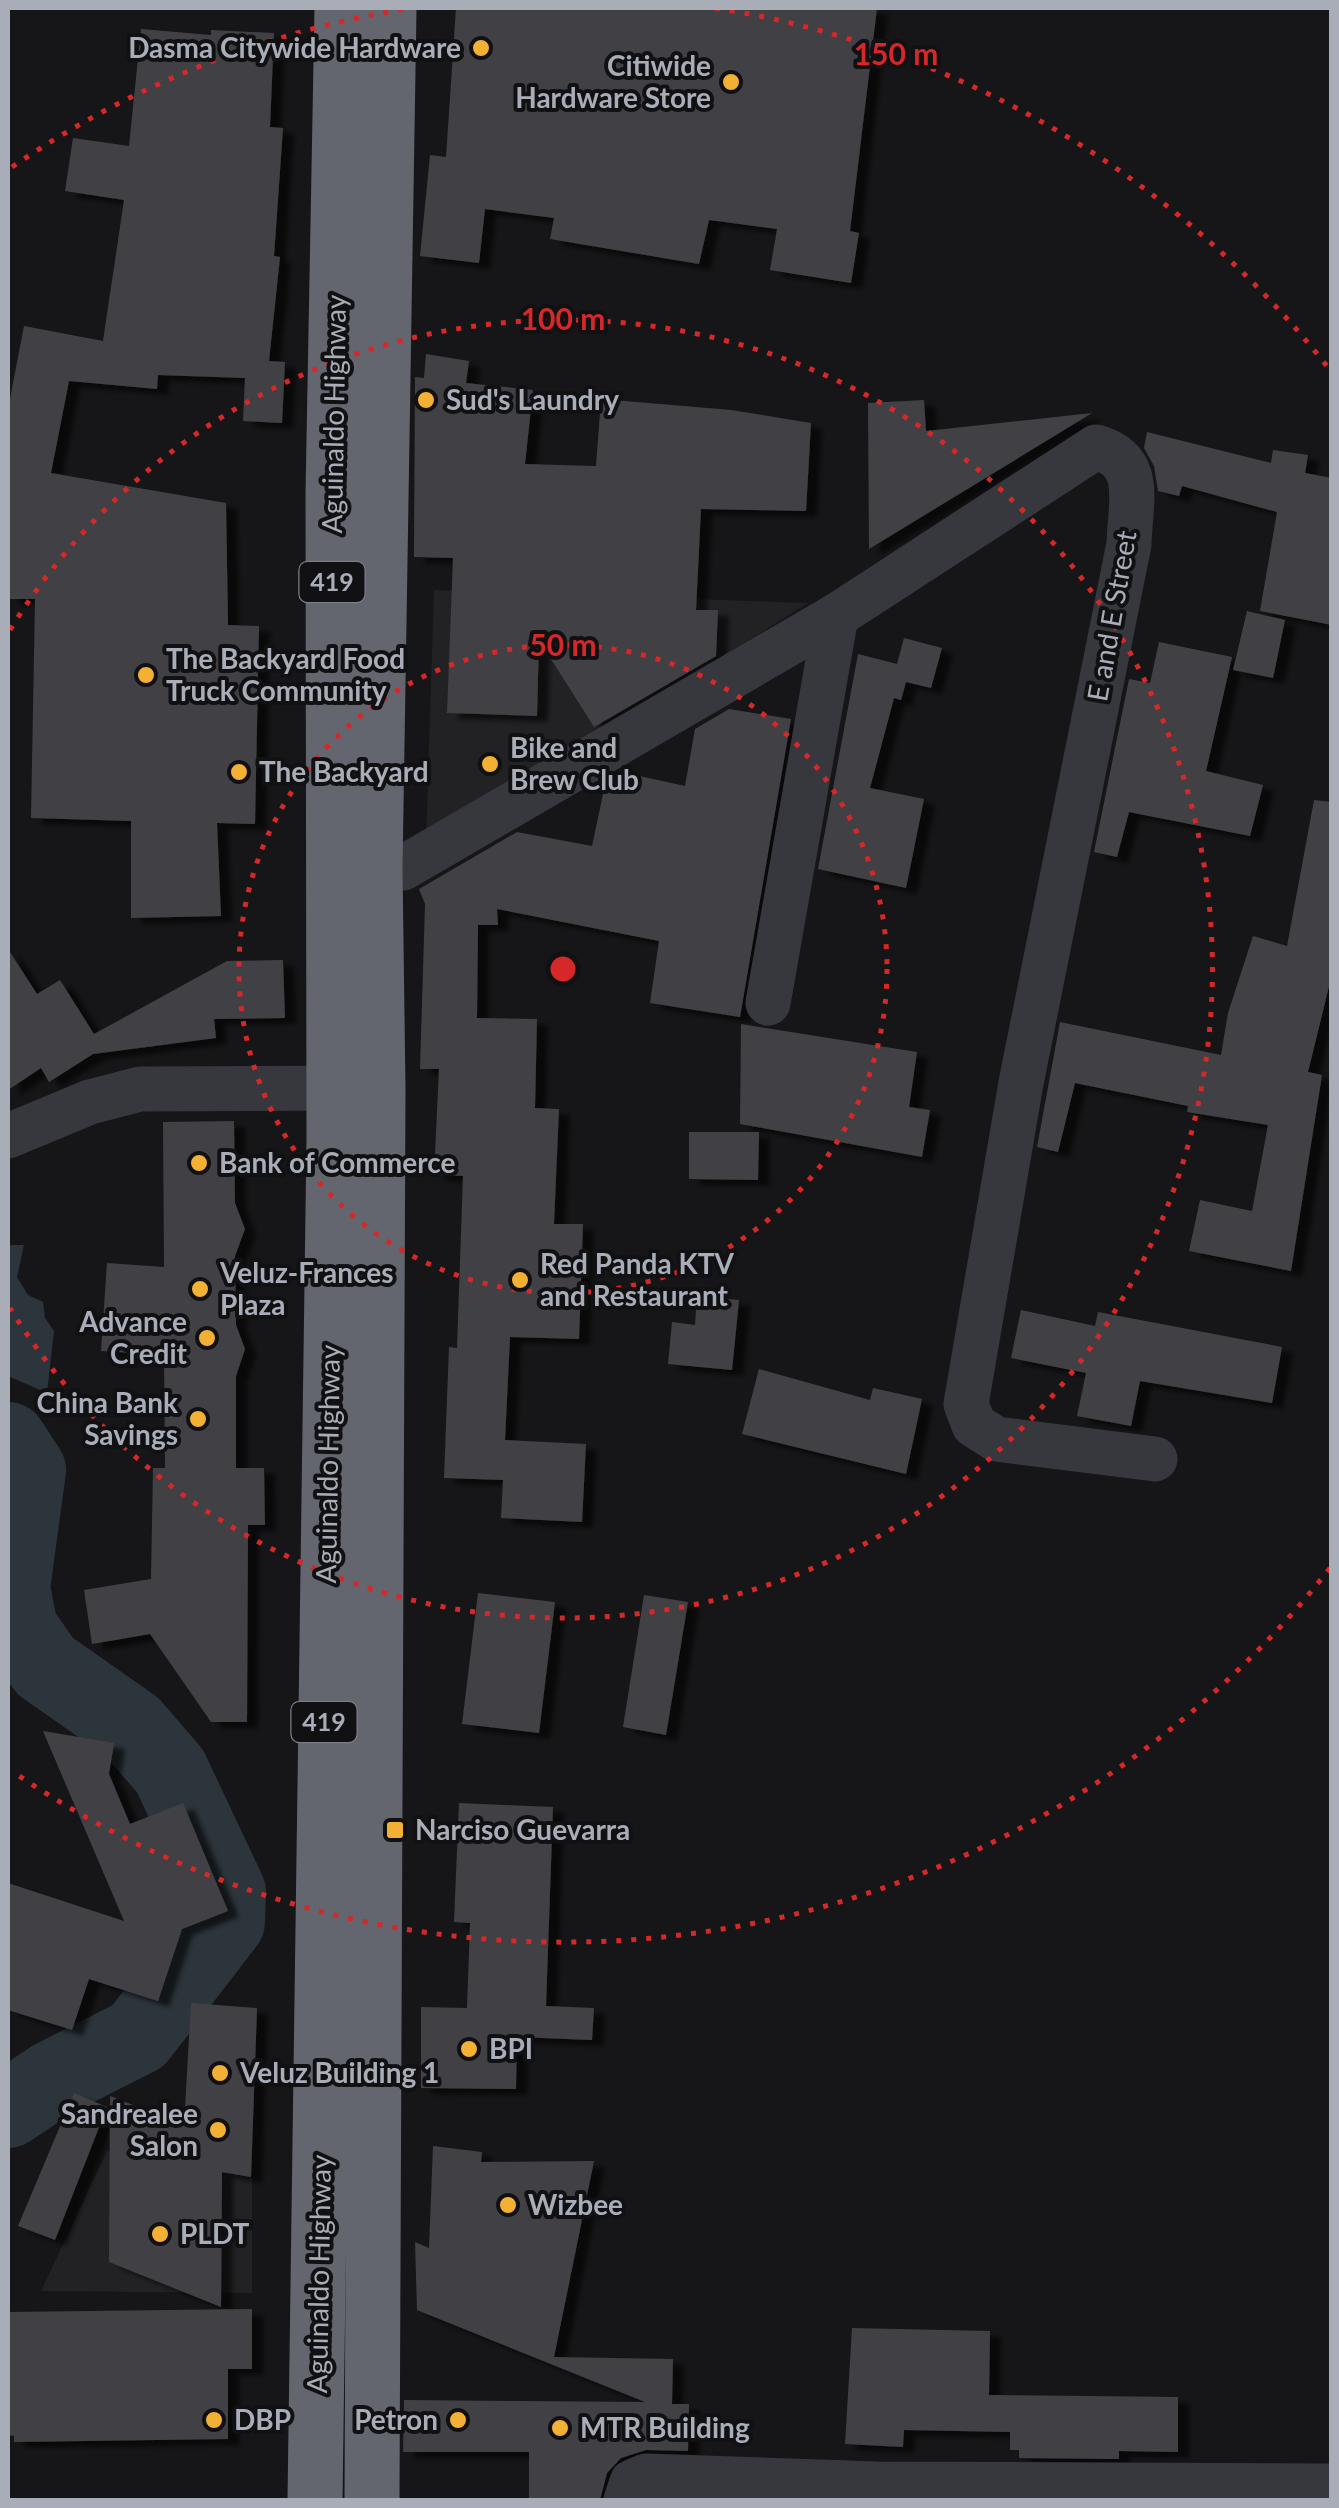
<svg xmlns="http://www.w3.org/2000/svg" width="1339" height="2508" font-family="Lato,sans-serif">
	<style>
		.built { fill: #222225 }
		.water { fill: #2c353c }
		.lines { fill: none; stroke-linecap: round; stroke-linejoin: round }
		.river { stroke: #2c353c; stroke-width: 78 }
		.building { fill: #404145; filter: url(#shadow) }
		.minor { stroke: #37383d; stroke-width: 45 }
		.highway { stroke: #63666e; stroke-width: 55 }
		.ring { fill: none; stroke: #d62828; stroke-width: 5; stroke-dasharray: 5 10 }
		.poi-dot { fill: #f2b134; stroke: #111113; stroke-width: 4 }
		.labels { text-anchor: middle; stroke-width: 8; stroke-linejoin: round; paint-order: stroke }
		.shield { fill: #111113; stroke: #7b7e86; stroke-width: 2.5 }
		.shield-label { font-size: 25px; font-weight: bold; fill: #a8adb8 }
		.poi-label { font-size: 28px; font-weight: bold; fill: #a8adb8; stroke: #111113; text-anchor: start }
		.street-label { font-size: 28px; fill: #a8adb8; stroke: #111113 }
		.centre { fill: #d62828; stroke: #111113; stroke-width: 5 }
		.ring-label { font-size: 30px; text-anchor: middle; font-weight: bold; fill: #d62828; stroke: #111113; stroke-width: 8; stroke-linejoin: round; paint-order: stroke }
	</style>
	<defs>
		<filter id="shadow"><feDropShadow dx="11" dy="6" stdDeviation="2.5" flood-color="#0009"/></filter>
	</defs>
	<rect width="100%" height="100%" fill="#161618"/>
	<g class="built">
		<path d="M 434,590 L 808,603 L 426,843 Z"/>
		<path d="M 107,2151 L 252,2177 L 252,2293 L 41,2291 Z"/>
	</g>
	<path class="water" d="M 8,1245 L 24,1245 L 17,1277 L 28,1295 L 43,1302 L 45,1318 L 54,1331 L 47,1393 L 8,1376 Z"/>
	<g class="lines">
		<path class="river" d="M 8,1441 L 27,1470 L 11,1588 L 19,1629 L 45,1666 L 132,1727 L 170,1771 L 227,1892 L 226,1922 L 138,2036 L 53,2079 L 8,2109"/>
	</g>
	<g class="building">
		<path d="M 456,8 L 877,8 L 850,231 L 859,233 L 851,283 L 770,270 L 777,229 L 709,220 L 699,264 L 550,239 L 554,218 L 485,209 L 479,263 L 420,256 L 430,155 L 446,157 Z"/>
		<path d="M 141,29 L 211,35 L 211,30 L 274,33 L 270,127 L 283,128 L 274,256 L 280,257 L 269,361 L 285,362 L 282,423 L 243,421 L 245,378 L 158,375 L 157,389 L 69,381 L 51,473 L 226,503 L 228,625 L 259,626 L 255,824 L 217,823 L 221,916 L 131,918 L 131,821 L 31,818 L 35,599 L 8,599 L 8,409 L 24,326 L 103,341 L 124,200 L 65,191 L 73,138 L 129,146 Z"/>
		<path d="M 426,354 L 469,361 L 466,383 L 533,390 L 525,464 L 596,466 L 601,399 L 731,410 L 811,423 L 806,511 L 701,509 L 696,610 L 718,610 L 716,656 L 594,727 L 539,640 L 537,716 L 447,713 L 453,558 L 414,557 L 415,377 L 424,378 Z"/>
		<path d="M 924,400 L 926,431 L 1092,413 L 869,549 L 868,403 Z"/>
		<path d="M 1147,432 L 1271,463 L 1273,450 L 1308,455 L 1305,473 L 1332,478 L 1332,625 L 1260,611 L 1277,512 L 1182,486 L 1179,496 L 1158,491 L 1154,466 L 1144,448 Z"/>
		<path d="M 1247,611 L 1285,620 L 1273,678 L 1233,670 Z"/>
		<path d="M 904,638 L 942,648 L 931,688 L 906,682 L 901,700 L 894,698 L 870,788 L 924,799 L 906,888 L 818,869 L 858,654 L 897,664 Z"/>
		<path d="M 1159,642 L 1232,657 L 1206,771 L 1263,785 L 1250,836 L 1129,812 L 1117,857 L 1094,852 L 1129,679 L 1150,683 Z"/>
		<path d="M 729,709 L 791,719 L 740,1017 L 650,1003 L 659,941 L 497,909 L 498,925 L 478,925 L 477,1018 L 537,1019 L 535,1108 L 559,1109 L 554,1224 L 583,1224 L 579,1339 L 510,1337 L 505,1440 L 586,1444 L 582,1522 L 501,1518 L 503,1480 L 444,1478 L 449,1347 L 457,1348 L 463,1176 L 434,1175 L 439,1069 L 420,1069 L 425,904 L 419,889 L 517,832 L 592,846 L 606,780 L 621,772 L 685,786 L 695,729 Z"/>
		<path d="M 1314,800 L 1332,802 L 1332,974 L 1308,1072 L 1322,1075 L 1291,1271 L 1189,1251 L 1200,1200 L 1252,1211 L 1268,1125 L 1187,1112 L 1188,1106 L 1075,1083 L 1058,1152 L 1037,1147 L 1060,1022 L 1221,1055 L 1228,1013 L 1253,936 L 1287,946 Z"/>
		<path d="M 8,949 L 37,994 L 60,980 L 94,1034 L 227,961 L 283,960 L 285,1018 L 214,1019 L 216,1038 L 93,1054 L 49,1082 L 41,1068 L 8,1090 Z"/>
		<path d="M 741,1024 L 917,1052 L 909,1107 L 930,1110 L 922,1157 L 740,1124 Z"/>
		<path d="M 234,1121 L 235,1203 L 245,1229 L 235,1256 L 236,1325 L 245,1349 L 236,1376 L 236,1468 L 264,1468 L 265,1525 L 248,1525 L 247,1722 L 211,1722 L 150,1634 L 92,1644 L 84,1590 L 151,1579 L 153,1468 L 165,1468 L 164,1355 L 101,1351 L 107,1263 L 164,1267 L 163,1122 Z"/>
		<path d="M 689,1132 L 759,1132 L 758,1180 L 689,1179 Z"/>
		<path d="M 697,1296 L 739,1300 L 732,1370 L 668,1364 L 672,1322 L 695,1325 Z"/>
		<path d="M 1021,1310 L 1095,1326 L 1098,1312 L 1282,1347 L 1272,1403 L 1140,1381 L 1131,1426 L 1077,1416 L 1086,1373 L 1011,1358 Z"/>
		<path d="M 759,1369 L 870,1400 L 873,1388 L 922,1399 L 906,1474 L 742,1434 Z"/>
		<path d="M 478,1593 L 555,1602 L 539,1733 L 462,1724 Z"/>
		<path d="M 644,1595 L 688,1602 L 666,1735 L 623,1727 Z"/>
		<path d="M 43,1731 L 114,1743 L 109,1774 L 130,1824 L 183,1803 L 228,1911 L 182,1929 L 158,2001 L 89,1979 L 72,2030 L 8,2010 L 8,1883 L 124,1921 Z"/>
		<path d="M 459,1803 L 553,1807 L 546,2006 L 594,2008 L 592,2040 L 517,2037 L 516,2089 L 421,2088 L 421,2007 L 467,2008 L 470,1923 L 454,1922 Z"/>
		<path d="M 191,2003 L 257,2008 L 251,2177 L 222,2172 L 221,2307 L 109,2262 L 110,2096 L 184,2125 Z"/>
		<path d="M 74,2093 L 107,2107 L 55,2240 L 18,2226 Z"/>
		<path d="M 433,2146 L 482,2152 L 481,2162 L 594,2161 L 554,2357 L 673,2359 L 672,2404 L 689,2404 L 688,2451 L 646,2450 L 621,2458 L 607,2473 L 600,2500 L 529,2500 L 529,2452 L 403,2452 L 404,2400 L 645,2402 L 417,2310 L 415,2242 L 429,2248 Z"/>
		<path d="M 252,2309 L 252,2369 L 228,2369 L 228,2439 L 14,2442 L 14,2436 L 8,2435 L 8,2312 Z"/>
		<path d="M 852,2328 L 990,2331 L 989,2395 L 1178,2397 L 1178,2452 L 1119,2451 L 1119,2459 L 1019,2458 L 1019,2450 L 1010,2450 L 1010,2432 L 904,2430 L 903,2447 L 845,2444 Z"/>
	</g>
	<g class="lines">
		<g class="minor">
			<path d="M 342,868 L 403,868 L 836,616 L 1096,447 C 1145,461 1130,502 1129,544 L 1021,1083 L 966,1404 L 974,1425 L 996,1439 L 1155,1459"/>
			<path d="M 768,1003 L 836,616"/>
			<path d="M 8,1136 L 90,1102 L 140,1089 L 367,1088"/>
			<path d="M 626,2500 L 632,2482 L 646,2476 L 878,2484 L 1332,2486"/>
		</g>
		<g class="highway">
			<path d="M 315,2500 L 334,1140 L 333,493 L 342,8"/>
			<path d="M 372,2500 L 378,1088 L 375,868 L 389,8"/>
		</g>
	</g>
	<g class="ring">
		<circle cx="563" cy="969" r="324"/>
		<path d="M10 630A649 649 0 1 1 10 1308"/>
		<path d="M1330 1568A973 973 0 0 1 12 1771M12 167A973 973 0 0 1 411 8M715 8A973 973 0 0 1 1330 370"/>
	</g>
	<g class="poi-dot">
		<circle cx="481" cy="48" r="10"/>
		<circle cx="731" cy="82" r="10"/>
		<circle cx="426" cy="400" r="10"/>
		<circle cx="146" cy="675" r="10"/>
		<circle cx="490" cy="764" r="10"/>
		<circle cx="239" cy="772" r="10"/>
		<circle cx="199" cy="1163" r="10"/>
		<circle cx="520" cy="1280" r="10"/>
		<circle cx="200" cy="1289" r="10"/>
		<circle cx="207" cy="1338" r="10"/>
		<circle cx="198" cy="1419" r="10"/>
		<rect x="385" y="1820" width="20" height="20" rx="5"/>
		<circle cx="469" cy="2049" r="10"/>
		<circle cx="220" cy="2073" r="10"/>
		<circle cx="218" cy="2130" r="10"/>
		<circle cx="508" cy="2205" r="10"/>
		<circle cx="160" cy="2234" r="10"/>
		<circle cx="214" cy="2420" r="10"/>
		<circle cx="458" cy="2420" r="10"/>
		<circle cx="560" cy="2428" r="10"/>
	</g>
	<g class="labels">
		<g class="shield">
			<rect x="299.5" y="562" width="65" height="40" rx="8"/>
			<rect x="291.5" y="1702" width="65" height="40" rx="8"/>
		</g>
		<g class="shield-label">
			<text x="332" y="591">419</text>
			<text x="324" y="1731">419</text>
		</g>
		<g class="poi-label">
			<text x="461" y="58" text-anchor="end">Dasma Citywide Hardware</text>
			<text x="711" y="76" text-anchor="end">Citiwide<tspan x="711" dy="32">Hardware Store</tspan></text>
			<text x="446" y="410">Sud's Laundry</text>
			<text x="166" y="669">The Backyard Food<tspan x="166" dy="32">Truck Community</tspan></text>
			<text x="510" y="758">Bike and<tspan x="510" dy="32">Brew Club</tspan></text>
			<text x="259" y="782">The Backyard</text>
			<text x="219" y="1173">Bank of Commerce</text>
			<text x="540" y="1274">Red Panda KTV<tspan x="540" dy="32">and Restaurant</tspan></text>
			<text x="220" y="1283">Veluz-Frances<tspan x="220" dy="32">Plaza</tspan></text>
			<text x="187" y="1332" text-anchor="end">Advance<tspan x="187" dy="32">Credit</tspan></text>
			<text x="178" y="1413" text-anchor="end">China Bank<tspan x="178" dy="32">Savings</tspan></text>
			<text x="415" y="1840">Narciso Guevarra</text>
			<text x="489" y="2059">BPI</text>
			<text x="240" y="2083">Veluz Building 1</text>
			<text x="198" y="2124" text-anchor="end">Sandrealee<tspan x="198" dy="32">Salon</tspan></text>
			<text x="528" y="2215">Wizbee</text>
			<text x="180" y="2244">PLDT</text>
			<text x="234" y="2430">DBP</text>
			<text x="438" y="2430" text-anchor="end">Petron</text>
			<text x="580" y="2438">MTR Building</text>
		</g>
		<g class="street-label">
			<text transform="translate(334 414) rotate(-89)" y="10">Aguinaldo Highway</text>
			<text transform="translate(1112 616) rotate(-80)" y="10">E and E Street</text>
			<text transform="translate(328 1464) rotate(-89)" y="10">Aguinaldo Highway</text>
			<text transform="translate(319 2274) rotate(-89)" y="10">Aguinaldo Highway</text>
		</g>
	</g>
	<circle cx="563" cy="969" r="15" class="centre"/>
	<g class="ring-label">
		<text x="896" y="65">150 m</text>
		<text x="563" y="330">100 m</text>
		<text x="563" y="656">50 m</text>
	</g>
	<rect width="1339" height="2508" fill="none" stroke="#a8adb8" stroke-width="20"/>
</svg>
